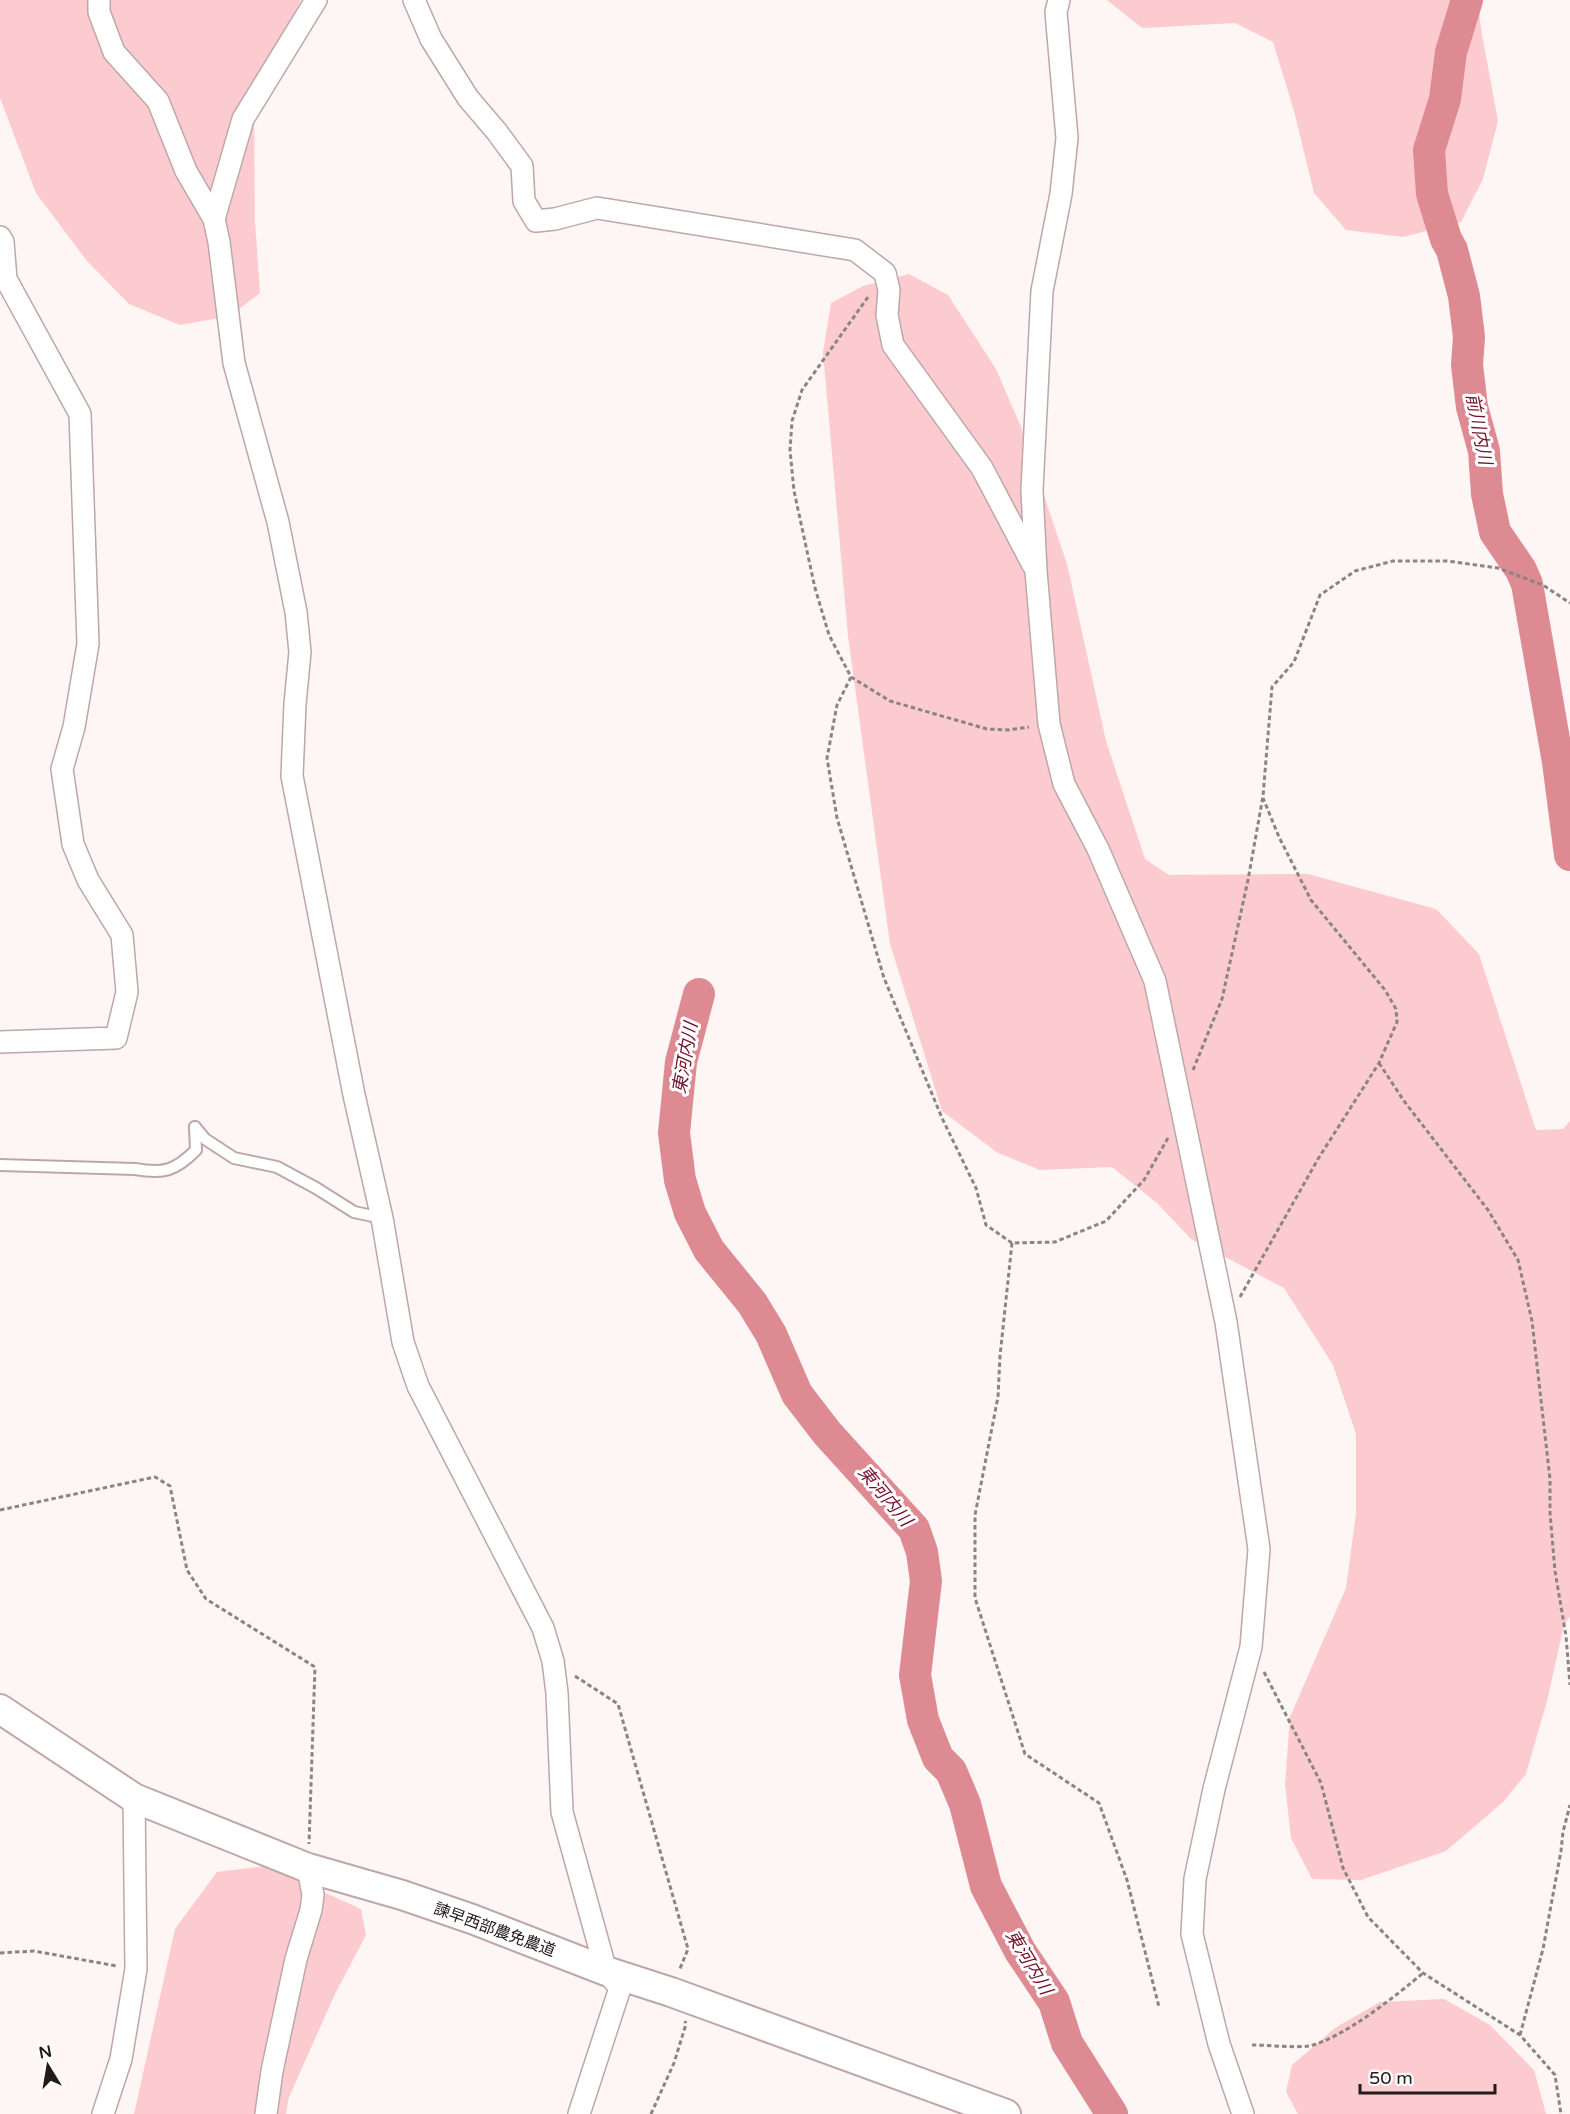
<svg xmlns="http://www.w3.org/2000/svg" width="1570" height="2114" font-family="'Varela Round','Noto Sans JP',sans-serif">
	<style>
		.green { fill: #fccbcf }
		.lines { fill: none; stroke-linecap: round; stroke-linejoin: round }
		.river { stroke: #de8a93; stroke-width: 32 }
		.lane-casing { stroke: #bea7a8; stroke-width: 14 }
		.street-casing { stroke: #bea7a8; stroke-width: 24 }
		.secondary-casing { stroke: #bea7a8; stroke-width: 32 }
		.path { stroke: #8c8383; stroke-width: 3; stroke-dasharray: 4.5 3; stroke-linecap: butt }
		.lane { stroke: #fff; stroke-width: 10 }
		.street { stroke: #fff; stroke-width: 21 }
		.secondary { stroke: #fff; stroke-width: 28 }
		.labels { text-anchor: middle; stroke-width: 6; stroke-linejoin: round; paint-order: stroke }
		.street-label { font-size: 16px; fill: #231b1b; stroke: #fff }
		.water-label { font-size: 18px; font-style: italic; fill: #74102a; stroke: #fff }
	</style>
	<rect width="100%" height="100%" fill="#fef5f5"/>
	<g class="green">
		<path d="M 0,0 L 301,0 L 272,55 L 254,118 L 255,221 L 260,293 L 230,316 L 180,325 L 129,304 L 87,261 L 36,193 L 0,98 Z"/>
		<path d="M 1107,0 L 1478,0 L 1481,29 L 1498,121 L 1483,179 L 1461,222 L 1403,237 L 1346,230 L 1314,193 L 1294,111 L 1273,42 L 1235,23 L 1142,28 Z"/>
		<path d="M 909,274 L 948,295 L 996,369 L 1021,427 L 1067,564 L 1106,741 L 1145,859 L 1169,875 L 1308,874 L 1436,909 L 1479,954 L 1536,1130 L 1563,1129 L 1570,1121 L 1570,1616 L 1564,1625 L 1547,1701 L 1526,1774 L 1503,1802 L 1446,1851 L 1361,1880 L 1312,1879 L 1291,1838 L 1285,1784 L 1290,1717 L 1346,1588 L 1356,1514 L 1356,1434 L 1333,1365 L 1284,1288 L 1191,1239 L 1157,1203 L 1112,1167 L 1040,1170 L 998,1153 L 942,1111 L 890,944 L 848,636 L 823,352 L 831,303 L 863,286 Z"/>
		<path d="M 266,1866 L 361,1909 L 366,1935 L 335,1994 L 289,2097 L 286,2114 L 134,2114 L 175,1929 L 217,1872 Z"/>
		<path d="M 1444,1999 L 1490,2025 L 1534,2070 L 1546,2114 L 1298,2114 L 1286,2092 L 1292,2065 L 1335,2028 L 1380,2002 Z"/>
	</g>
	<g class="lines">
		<g class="river">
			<path d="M 1467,0 L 1451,52 L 1445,99 L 1429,150 L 1432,194 L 1446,239 L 1452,250 L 1464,296 L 1469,337 L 1467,365 L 1472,407 L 1484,451 L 1487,494 L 1495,532 L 1521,570 L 1527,584 L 1558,762 L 1570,855"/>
			<path d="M 699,994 L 681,1062 L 674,1133 L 680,1180 L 690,1213 L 709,1250 L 752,1303 L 771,1334 L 797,1394 L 827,1433 L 914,1529 L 922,1552 L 926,1581 L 915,1675 L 923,1720 L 938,1758 L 951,1771 L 965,1804 L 986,1886 L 1020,1951 L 1054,2002 L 1067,2043 L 1112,2114"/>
		</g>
		<defs>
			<g id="lane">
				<path d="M 195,1127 L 205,1139 L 234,1158 L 277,1167 L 316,1188 L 354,1212 L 382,1218"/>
				<path d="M 0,1165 L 135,1169 C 164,1174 175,1171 196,1150 L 195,1127"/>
			</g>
			<g id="street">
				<path d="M 99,0 L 99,12 L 114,52 L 158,101 L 186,171 L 214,219 L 219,242 L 234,363 L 278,522 L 296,612 L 300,652 L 295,704 L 292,776 L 354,1095 L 382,1218 L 403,1342 L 418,1386 L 543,1628 L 553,1661 L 557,1693 L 562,1812 L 606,1971 L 620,1988 L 579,2114"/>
				<path d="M 414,0 L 431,39 L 468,98 L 497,132 L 522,166 L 524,201 L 536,221 L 555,219 L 597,208 L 855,250 L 885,273 L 889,290 L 887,315 L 893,345 L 982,468 L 1033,565"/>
				<path d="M 1059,0 L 1056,12 L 1067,138 L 1061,194 L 1042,291 L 1032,490 L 1036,571 L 1049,724 L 1064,784 L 1098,849 L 1155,981 L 1226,1322 L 1259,1549 L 1251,1647 L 1214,1789 L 1195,1879 L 1192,1934 L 1219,2044 L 1243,2114"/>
				<path d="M 214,219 L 243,119 L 316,0"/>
				<path d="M 0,237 L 3,242 L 6,279 L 80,414 L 88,644 L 74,727 L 62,769 L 73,844 L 88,880 L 122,935 L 127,992 L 116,1038 L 0,1042"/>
				<path d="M 103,2114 L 121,2059 L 136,1969 L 134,1798"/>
				<path d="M 266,2114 L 272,2071 L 296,1959 L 311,1910 L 313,1895 L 308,1868"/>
			</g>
			<path id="secondary" d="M 0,1709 L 134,1798 L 308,1868 L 402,1895 L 472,1919 L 606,1971 L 671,1992 L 1006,2114"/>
		</defs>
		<use href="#lane" class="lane-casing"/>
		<use href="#street" class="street-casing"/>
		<use href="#secondary" class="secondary-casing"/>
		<g class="path">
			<path d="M 868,297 L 802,390 L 792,421 L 790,450 L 794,491 L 815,588 L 829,635 L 851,677 L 890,701 L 987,729 L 1008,730 L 1029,727"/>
			<path d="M 851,677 L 837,705 L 827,758 L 837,818 L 884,978 L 942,1118 L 976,1188 L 986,1225 L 1012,1243 L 1055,1242 L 1106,1221 L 1144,1180 L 1168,1138"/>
			<path d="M 1379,1063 L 1404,1101 L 1488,1210 L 1518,1260 L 1532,1321 L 1550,1479 L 1550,1513 L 1555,1571 L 1566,1636 L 1570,1685"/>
			<path d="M 1193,1070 L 1222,999 L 1248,880 L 1263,796 L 1272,687 L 1294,662 L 1320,595 L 1355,571 L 1393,561 L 1447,561 L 1498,568 L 1543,585 L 1570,603"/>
			<path d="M 1012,1243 L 1000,1356 L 998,1397 L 975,1515 L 975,1598 L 1025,1754 L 1099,1803 L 1127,1880 L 1159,2007"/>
			<path d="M 1240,1297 L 1318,1159 L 1379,1063 L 1397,1022 L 1396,1009 L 1385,990 L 1311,900 L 1279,837 L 1263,798"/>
			<path d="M 0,1510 L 155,1477 L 170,1486 L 187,1570 L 206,1599 L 315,1667 L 309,1844"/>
			<path d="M 1264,1672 L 1321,1783 L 1343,1868 L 1368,1917 L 1423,1973 L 1520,2035 L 1555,2075 L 1561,2114"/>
			<path d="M 575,1676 L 618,1704 L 688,1949 L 679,1971"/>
			<path d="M 0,1953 L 34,1951 L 117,1966"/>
			<path d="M 1520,2035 L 1543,1949 L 1561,1851 L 1563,1832 L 1570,1805"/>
			<path d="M 1252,2045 C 1269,2045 1293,2048 1309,2046 C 1342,2039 1397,1995 1423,1973"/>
			<path d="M 651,2114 L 674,2063 L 686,2024 L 685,2021"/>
		</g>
		<use href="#lane" class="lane"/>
		<use href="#street" class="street"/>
		<use href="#secondary" class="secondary"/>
	</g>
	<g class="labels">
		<g class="street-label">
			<text transform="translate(495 1929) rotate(20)" y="6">諫早西部農免農道</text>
		</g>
		<g class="water-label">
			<text transform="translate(1479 429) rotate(79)" y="6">前川内川</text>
			<text transform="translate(685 1058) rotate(-80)" y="6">東河内川</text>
			<text transform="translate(885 1496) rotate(50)" y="6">東河内川</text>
			<text transform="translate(1029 1962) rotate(59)" y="6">東河内川</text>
		</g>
	</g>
	<g transform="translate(48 2066) rotate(349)" stroke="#ffffff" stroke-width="4.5" paint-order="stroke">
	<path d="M0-4.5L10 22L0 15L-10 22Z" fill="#231b1b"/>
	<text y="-9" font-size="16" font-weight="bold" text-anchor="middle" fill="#231b1b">N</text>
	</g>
	<path d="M1360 2084v9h135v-9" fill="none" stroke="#231b1b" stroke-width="3"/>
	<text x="1369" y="2084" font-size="18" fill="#231b1b" stroke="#ffffff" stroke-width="4.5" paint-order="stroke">50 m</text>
</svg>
